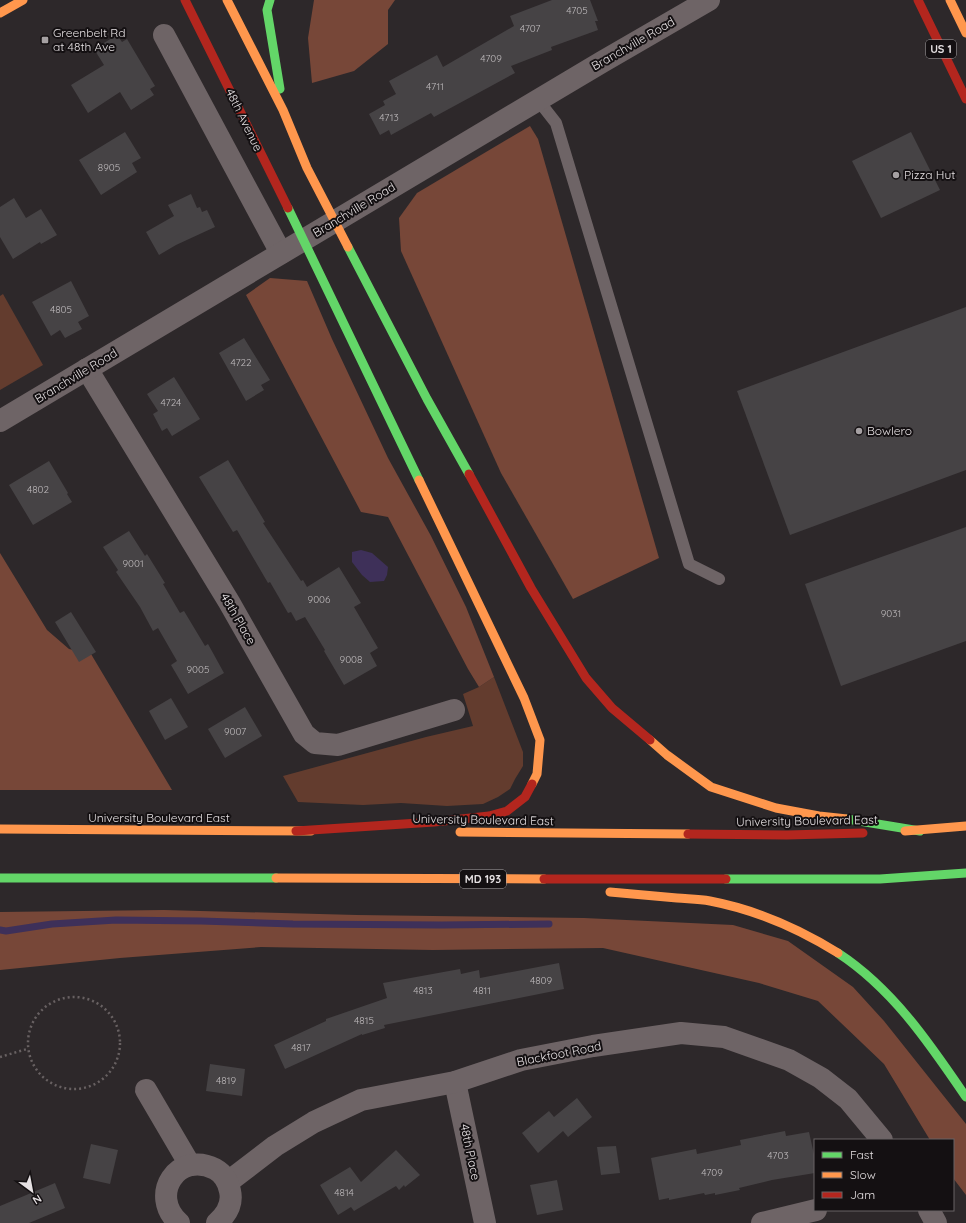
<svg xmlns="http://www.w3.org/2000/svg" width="966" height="1223" font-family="Quicksand,sans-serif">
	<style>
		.green { fill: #633c2e }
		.forest { fill: #774738 }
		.water { fill: #3e3059 }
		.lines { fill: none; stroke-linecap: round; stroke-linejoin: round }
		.stream { stroke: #3e3059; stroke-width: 7 }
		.building { fill: #464345 }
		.path { stroke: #686162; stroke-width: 2.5; stroke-dasharray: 2 3; stroke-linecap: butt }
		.lane { stroke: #6e6466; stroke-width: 12 }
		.street { stroke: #6e6466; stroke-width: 22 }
		.fast { stroke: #63d668; stroke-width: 9 }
		.slow { stroke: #ff974d; stroke-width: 9 }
		.jam { stroke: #b3261e; stroke-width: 9 }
		.poi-dot { fill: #a5a0a2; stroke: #141012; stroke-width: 1.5 }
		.labels { text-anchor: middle; stroke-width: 4; stroke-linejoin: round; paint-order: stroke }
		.number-label { font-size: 10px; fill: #bdb9bb }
		.shield { fill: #141012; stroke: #a6a2a4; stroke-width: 1 }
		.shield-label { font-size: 11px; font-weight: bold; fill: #e5e0e2 }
		.poi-label { font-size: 12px; fill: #e5e0e2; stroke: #141012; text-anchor: start }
		.street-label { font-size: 12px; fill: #e5e0e2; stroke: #141012 }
	</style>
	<rect width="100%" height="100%" fill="#2d282a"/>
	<g class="green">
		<path d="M 3,294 L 43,365 L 0,390 L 0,296 Z"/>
		<path d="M 494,677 L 523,752 L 523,766 L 515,779 L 510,789 L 498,797 L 483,804 L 447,806 L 401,803 L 363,805 L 298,802 L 283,776 L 426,737 L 473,726 L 463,694 L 479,687 Z"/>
	</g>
	<g class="forest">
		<path d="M 314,0 L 395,0 L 388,10 L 388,44 L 354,71 L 312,83 L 308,38 Z"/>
		<path d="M 530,126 L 538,139 L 659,558 L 573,599 L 501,473 L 401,251 L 399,218 L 417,193 Z"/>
		<path d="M 270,278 L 307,281 L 332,339 L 388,458 L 431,536 L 466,607 L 494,677 L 479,687 L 468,669 L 388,517 L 361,512 L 246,295 Z"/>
		<path d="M 0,553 L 47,630 L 69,649 L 91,654 L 172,790 L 0,790 Z"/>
		<path d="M 164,910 L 357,915 L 584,918 L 733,925 L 788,941 L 853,987 L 884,1021 L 966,1124 L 966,1195 L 953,1178 L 953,1140 L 930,1140 L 884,1064 L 818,1001 L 759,983 L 603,948 L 433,950 L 261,947 L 120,958 L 0,970 L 0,912 Z"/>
	</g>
	<path class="water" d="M 361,550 L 372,553 L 388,567 L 387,575 L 384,581 L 370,582 L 362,575 L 352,562 L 352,552 Z"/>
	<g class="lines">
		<path class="stream" d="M 0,930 L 6,931 L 52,924 L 116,920 L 201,921 L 293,924 L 441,925 L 549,924"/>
	</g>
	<g class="building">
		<path d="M 552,0 L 590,0 L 598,21 L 595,21 L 598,30 L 551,47 L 552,50 L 511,66 L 515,73 L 434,117 L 431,113 L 391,135 L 389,130 L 380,135 L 369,114 L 385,105 L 383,101 L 396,94 L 389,81 L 437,55 L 443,67 L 514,26 L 510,16 Z"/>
		<path d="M 117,35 L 122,42 L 127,39 L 155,86 L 150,89 L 154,95 L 131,110 L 120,92 L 88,113 L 71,85 L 104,65 L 94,49 Z"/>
		<path d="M 125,132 L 141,158 L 132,163 L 137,172 L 101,195 L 79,160 Z"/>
		<path d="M 911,132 L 940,190 L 881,218 L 852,161 Z"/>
		<path d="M 191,194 L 197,208 L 200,207 L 202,212 L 207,210 L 215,227 L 176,245 L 159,255 L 146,232 L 174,216 L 168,205 Z"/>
		<path d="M 14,198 L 26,218 L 41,209 L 57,235 L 41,244 L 40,242 L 13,259 L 0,237 L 0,207 Z"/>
		<path d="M 71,281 L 89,316 L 78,322 L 82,329 L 65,338 L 60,330 L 51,336 L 32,302 Z"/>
		<path d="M 966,307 L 966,470 L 790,535 L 737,391 Z"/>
		<path d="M 244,338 L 270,380 L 261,385 L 264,390 L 246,401 L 219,353 Z"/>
		<path d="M 174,377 L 200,419 L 172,436 L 167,428 L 162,431 L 153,414 L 158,411 L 147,394 Z"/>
		<path d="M 228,460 L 265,522 L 263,523 L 301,581 L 303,580 L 307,587 L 339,567 L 361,603 L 354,607 L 378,648 L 370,653 L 377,666 L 344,685 L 324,651 L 325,650 L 305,617 L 296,621 L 291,612 L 288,613 L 270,582 L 268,583 L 237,530 L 233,532 L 199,477 Z"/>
		<path d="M 49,461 L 68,493 L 67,494 L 72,502 L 33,525 L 9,485 Z"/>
		<path d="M 966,527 L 966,641 L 841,686 L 805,584 Z"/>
		<path d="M 129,531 L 145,556 L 147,554 L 165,583 L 163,584 L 180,613 L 184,611 L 205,646 L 208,644 L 224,673 L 188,694 L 171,665 L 177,661 L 158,628 L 153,631 L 140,607 L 116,572 L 118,570 L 103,547 Z"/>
		<path d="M 71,612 L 96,652 L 79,662 L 55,622 Z"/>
		<path d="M 171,698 L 188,727 L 165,740 L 149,711 Z"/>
		<path d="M 245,707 L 262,736 L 225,758 L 208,729 Z"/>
		<path d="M 559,963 L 564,989 L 384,1025 L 385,1028 L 362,1035 L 362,1034 L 285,1069 L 274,1045 L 326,1021 L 326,1019 L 387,998 L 383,983 L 460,969 L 461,974 L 479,970 L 480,978 Z"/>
		<path d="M 210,1064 L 245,1069 L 242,1096 L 206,1091 Z"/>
		<path d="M 577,1098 L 592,1117 L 568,1137 L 563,1131 L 538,1153 L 522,1133 L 549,1111 L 554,1117 Z"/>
		<path d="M 785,1131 L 786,1136 L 809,1132 L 815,1159 L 815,1173 L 772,1180 L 739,1188 L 740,1190 L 715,1195 L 715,1193 L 705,1195 L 704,1193 L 669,1200 L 669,1198 L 659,1200 L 651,1158 L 696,1149 L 697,1154 L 741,1145 L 740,1140 Z"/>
		<path d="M 91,1144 L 118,1150 L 110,1184 L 83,1178 Z"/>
		<path d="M 616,1146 L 620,1173 L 601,1175 L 597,1147 Z"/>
		<path d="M 396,1150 L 420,1175 L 405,1187 L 404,1185 L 399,1190 L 396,1186 L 354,1211 L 351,1207 L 338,1215 L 320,1185 L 350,1167 L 361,1182 Z"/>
		<path d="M 557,1180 L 563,1210 L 537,1215 L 530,1185 Z"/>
		<path d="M 55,1183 L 65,1208 L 29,1223 L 0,1223 L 0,1206 Z"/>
	</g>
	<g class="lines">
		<g class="path">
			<circle cx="74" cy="1043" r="46"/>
			<path d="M 0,1057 L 27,1049"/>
		</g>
		<path class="lane" d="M 538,100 L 556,123 L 689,564 L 719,579"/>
		<g class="street">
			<path d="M 164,35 L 281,253"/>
			<path d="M 87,369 L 229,602 L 304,734 L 315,743 L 338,745 L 454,710"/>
			<path d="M 0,421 L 602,62 L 709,0"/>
			<path d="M 455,1082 L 485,1223"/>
			<path d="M 146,1090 L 190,1165"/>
			<path d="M 228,1182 L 275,1146 L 314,1122 L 361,1100 L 455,1082 L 521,1060 L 593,1046 L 681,1033 L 724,1037 L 789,1060 L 821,1078 L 848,1099 L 882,1140"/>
			<path d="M 929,1210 L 936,1223"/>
			<path d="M 179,1223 C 148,1195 178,1150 215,1169 C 224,1174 228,1181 230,1191 C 233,1204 227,1214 217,1223"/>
			<path d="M 762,1223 L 816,1210"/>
		</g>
		<g class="fast">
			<path d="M 270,0 L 267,10 L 280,89"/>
			<path d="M 288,208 L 419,480"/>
			<path d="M 348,247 L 427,399 L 469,474"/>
			<path d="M 847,819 L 920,831"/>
			<path d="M 0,878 L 276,878"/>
			<path d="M 726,879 L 880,879 L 966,873"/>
			<path d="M 838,953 C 893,989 930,1044 966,1097"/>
		</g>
		<g class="slow">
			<path d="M 227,0 L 283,110 L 307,168 L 348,247"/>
			<path d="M 950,0 L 966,33"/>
			<path d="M 0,13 L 23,0"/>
			<path d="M 419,480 L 524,698 L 540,740 L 537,774 L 532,784"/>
			<path d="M 650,740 L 667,755 L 711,787 L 776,808 L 819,816 L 847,819"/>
			<path d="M 0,829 L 311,831"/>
			<path d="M 905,831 L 966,826"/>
			<path d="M 460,832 L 688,834"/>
			<path d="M 276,878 L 544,879"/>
			<path d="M 610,892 C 632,894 654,896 677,898 C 688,899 699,899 710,901 C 757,910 798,928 838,953"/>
		</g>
		<g class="jam">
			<path d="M 185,0 L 288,208"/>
			<path d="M 918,0 L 966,99"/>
			<path d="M 469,474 L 531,588 L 586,678 L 612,708 L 650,740"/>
			<path d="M 296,831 L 434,822 L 489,816 L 507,811 L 525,797 L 532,784"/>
			<path d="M 688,834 L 787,835 L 863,833"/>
			<path d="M 544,879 L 726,879"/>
		</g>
	</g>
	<g class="poi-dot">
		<rect x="41" y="36" width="8" height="8" rx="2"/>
		<circle cx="896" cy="175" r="4"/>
		<circle cx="859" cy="431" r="4"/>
	</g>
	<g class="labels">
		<g class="number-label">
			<text x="577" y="14">4705</text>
			<text x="530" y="32">4707</text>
			<text x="491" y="62">4709</text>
			<text x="435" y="90">4711</text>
			<text x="389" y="121">4713</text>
			<text x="109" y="171">8905</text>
			<text x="61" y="313">4805</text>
			<text x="241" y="366">4722</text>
			<text x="171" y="406">4724</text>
			<text x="38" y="493">4802</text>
			<text x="133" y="567">9001</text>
			<text x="319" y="603">9006</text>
			<text x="891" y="617">9031</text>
			<text x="351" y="663">9008</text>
			<text x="198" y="673">9005</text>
			<text x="235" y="735">9007</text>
			<text x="541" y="984">4809</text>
			<text x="423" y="994">4813</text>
			<text x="482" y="994">4811</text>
			<text x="364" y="1024">4815</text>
			<text x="301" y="1051">4817</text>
			<text x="226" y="1084">4819</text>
			<text x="778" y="1159">4703</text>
			<text x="712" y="1176">4709</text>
			<text x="344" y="1196">4814</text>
		</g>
		<g class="shield">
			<rect x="926" y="40" width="30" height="18" rx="3"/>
			<rect x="460" y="870" width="46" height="18" rx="3"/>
		</g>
		<g class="shield-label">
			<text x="941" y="53">US 1</text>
			<text x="483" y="883">MD 193</text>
		</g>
		<g class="poi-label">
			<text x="53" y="37">Greenbelt Rd<tspan x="53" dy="14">at 48th Ave</tspan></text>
			<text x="904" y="179">Pizza Hut</text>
			<text x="867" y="435">Bowlero</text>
		</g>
		<g class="street-label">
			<text transform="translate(633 44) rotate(-30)" y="4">Branchville Road</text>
			<text transform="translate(244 120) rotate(64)" y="4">48th Avenue</text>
			<text transform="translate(354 210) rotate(-31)" y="4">Branchville Road</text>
			<text transform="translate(76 376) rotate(-31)" y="4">Branchville Road</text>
			<text transform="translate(238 619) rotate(60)" y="4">48th Place</text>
			<text x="159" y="822">University Boulevard East</text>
			<text transform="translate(483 820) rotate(1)" y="4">University Boulevard East</text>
			<text transform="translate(807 821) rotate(-1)" y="4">University Boulevard East</text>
			<text transform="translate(559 1054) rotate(-11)" y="4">Blackfoot Road</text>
			<text transform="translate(470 1152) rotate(78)" y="4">48th Place</text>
		</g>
	</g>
	<rect x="814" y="1139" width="140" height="72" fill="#141012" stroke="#686365"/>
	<rect x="822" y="1152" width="20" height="6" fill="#63d668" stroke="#686365"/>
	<text x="850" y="1159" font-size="12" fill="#e5e0e2">Fast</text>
	<rect x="822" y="1172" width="20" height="6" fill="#ff974d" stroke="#686365"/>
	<text x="850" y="1179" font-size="12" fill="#e5e0e2">Slow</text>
	<rect x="822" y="1192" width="20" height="6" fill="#b3261e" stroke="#686365"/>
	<text x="850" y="1199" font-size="12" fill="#e5e0e2">Jam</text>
	<g transform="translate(32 1191) rotate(148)" stroke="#141012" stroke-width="3" paint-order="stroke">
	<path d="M0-3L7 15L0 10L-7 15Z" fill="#e5e0e2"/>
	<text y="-6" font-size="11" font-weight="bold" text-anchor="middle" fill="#e5e0e2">N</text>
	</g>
</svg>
